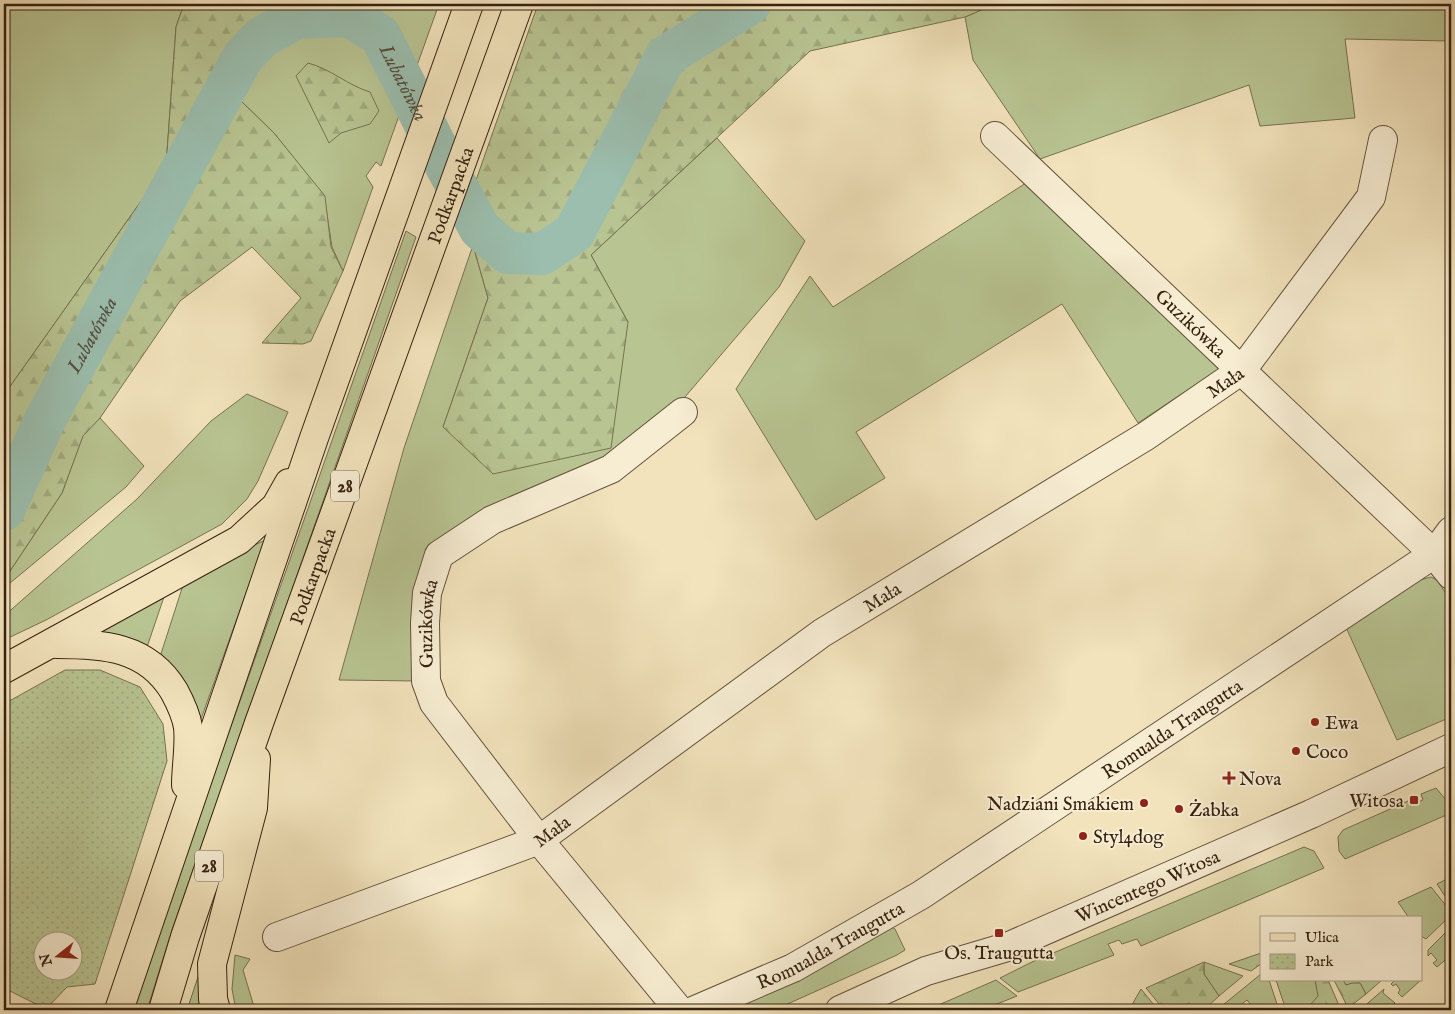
<svg xmlns="http://www.w3.org/2000/svg" width="1455" height="1014" font-family="'IM FELL English',serif">
	<style>
		.grass { fill: #b8c492; stroke: #777252 }
		.forest { fill: url(#forest-firs); stroke: #777252 }
		.park { fill: url(#park-dots); stroke: #777252; fill-rule: evenodd }
		.lines { fill: none; stroke-linecap: round; stroke-linejoin: round }
		.river { stroke: #9bbeae; stroke-width: 42 }
		.minor-casing { stroke: #65523c; stroke-width: 30 }
		.tertiary-casing { stroke: #65523c; stroke-width: 30 }
		.primary-casing { stroke: #362111; stroke-width: 30 }
		.minor { stroke: #f7edd3; stroke-width: 28 }
		.tertiary { stroke: #f7edd3; stroke-width: 28 }
		.primary { stroke: #f2e3bc; stroke-width: 28 }
		.poi-dot { fill: #8f2418; stroke: #f7edd3; stroke-width: 2 }
		.labels { text-anchor: middle; stroke-width: 4; stroke-linejoin: round; paint-order: stroke }
		.shield { fill: #f7edd3; stroke: #705e4b; stroke-width: 1 }
		.shield-label { font-size: 18px; font-weight: bold; fill: #362111 }
		.street-label { font-size: 19px; fill: #362111; stroke: #f7edd3 }
		.poi-label { font-size: 19px; fill: #362111; stroke: #f7edd3; text-anchor: start }
		.water-label { font-size: 20px; font-style: italic; fill: #545040; stroke: #f7edd3 }
	</style>
	<defs>
		<pattern id="forest-firs" width="22" height="20" patternUnits="userSpaceOnUse" patternTransform="scale(1.25)"><rect width="22" height="20" fill="#b8c492"/><path d="M5 1l3.5 6h-7zM16 11l3.5 6h-7z" fill="#9fa87d"/></pattern>
		<pattern id="park-dots" width="8" height="8" patternUnits="userSpaceOnUse" patternTransform="scale(1.25)"><rect width="8" height="8" fill="#b8c492"/><path d="M2 2h.1M6 6h.1" fill="none" stroke="#9fa87d" stroke-width="1.8" stroke-linecap="round"/></pattern>
	</defs>
	<rect width="100%" height="100%" fill="#f2e3bc"/>
	<filter id="stains"><feTurbulence type="fractalNoise" baseFrequency=".004" numOctaves="4"/><feColorMatrix values="0 0 0 0 .2 0 0 0 0 .09 0 0 0 0 .02 0 0 0 .5 -.17"/></filter>
	<radialGradient id="worn" r=".72"><stop offset=".6" stop-color="#630" stop-opacity="0"/><stop offset="1" stop-color="#630" stop-opacity=".3"/></radialGradient>
	<g class="grass">
		<path d="M 4,4 L 184,4 L 176,27 L 166,166 L 4,395 L 4,78 L 9,70 L 4,56 Z"/>
		<path d="M 315,4 L 439,4 L 381,166 L 376,162 L 366,176 L 373,187 L 343,271 L 332,247 L 324,196 L 274,133 L 241,101 L 224,76 L 235,44 L 280,13 Z"/>
		<path d="M 995,4 L 1451,4 L 1451,41 L 1345,39 L 1355,118 L 1260,126 L 1249,85 L 1040,159 L 973,60 L 965,17 Z"/>
		<path d="M 717,138 L 805,241 L 779,287 L 667,418 L 610,462 L 428,556 L 418,681 L 339,680 L 404,448 L 473,245 L 488,298 L 443,427 L 628,322 L 591,255 Z"/>
		<path d="M 1026,183 L 1219,369 L 1138,423 L 1062,304 L 856,432 L 885,478 L 816,520 L 736,389 L 810,276 L 833,307 Z"/>
		<path d="M 406,231 L 416,237 L 171,933 L 147,1010 L 133,1010 L 187,851 Z"/>
		<path d="M 247,394 L 288,412 L 258,481 L 247,499 L 222,524 L 46,620 L 4,640 L 4,616 L 137,499 L 211,421 Z"/>
		<path d="M 100,418 L 144,466 L 126,487 L 4,588 L 4,580 L 62,493 L 83,435 Z"/>
		<path d="M 265,540 L 196,733 L 159,660 L 185,579 Z"/>
		<path d="M 1431,577 L 1437,580 L 1451,601 L 1451,717 L 1397,740 L 1344,623 L 1408,583 Z"/>
		<path d="M 167,588 L 146,650 L 74,636 Z"/>
		<path d="M 1436,788 L 1451,806 L 1451,813 L 1345,859 L 1339,851 L 1338,837 L 1343,830 L 1408,801 L 1410,806 L 1423,800 L 1421,794 Z"/>
		<path d="M 1304,847 L 1314,851 L 1324,868 L 1141,946 L 1137,939 L 1122,944 L 1119,940 L 1108,944 L 1114,955 L 1018,992 L 1000,978 L 1032,962 Z"/>
		<path d="M 1451,877 L 1451,905 L 1437,884 Z"/>
		<path d="M 1431,887 L 1451,912 L 1450,916 L 1426,939 L 1421,936 L 1421,918 L 1409,918 L 1398,902 Z"/>
		<path d="M 886,924 L 895,929 L 905,950 L 897,955 L 774,1010 L 713,1010 Z"/>
		<path d="M 1451,927 L 1451,955 L 1437,967 L 1433,963 L 1437,960 L 1431,953 L 1428,956 L 1428,950 Z"/>
		<path d="M 235,955 L 250,959 L 243,970 L 255,1010 L 236,1010 L 232,989 Z"/>
		<path d="M 1204,962 L 1243,976 L 1219,996 L 1204,974 Z"/>
		<path d="M 199,974 L 202,1010 L 187,1010 Z"/>
		<path d="M 1261,974 L 1261,980 L 1269,980 L 1279,1010 L 1255,1010 L 1247,1000 L 1234,1010 L 1226,1010 L 1223,1005 Z"/>
		<path d="M 996,980 L 1017,996 L 992,1006 L 993,1010 L 989,1007 L 981,1010 L 927,1010 Z"/>
		<path d="M 1276,980 L 1315,980 L 1319,996 L 1306,1010 L 1286,1010 Z"/>
		<path d="M 1343,980 L 1382,980 L 1366,994 L 1360,983 L 1346,985 Z"/>
		<path d="M 1395,980 L 1421,980 L 1402,997 L 1398,993 L 1400,990 L 1396,984 L 1393,986 L 1391,984 Z"/>
		<path d="M 1384,989 L 1383,993 L 1395,1003 L 1387,1010 L 1360,1010 Z"/>
	</g>
	<g class="forest">
		<path d="M 184,4 L 315,4 L 280,13 L 235,44 L 224,76 L 241,101 L 274,133 L 325,196 L 331,247 L 343,271 L 311,341 L 303,344 L 262,343 L 301,298 L 252,247 L 180,301 L 100,418 L 83,436 L 62,493 L 4,580 L 4,395 L 166,166 L 176,27 Z"/>
		<path d="M 538,4 L 995,4 L 965,17 L 810,51 L 591,255 L 628,322 L 611,448 L 493,474 L 443,427 L 488,298 L 473,245 L 475,183 Z"/>
		<path d="M 308,63 C 331,69 347,85 370,92 L 379,111 L 370,124 L 341,133 L 329,143 L 296,76 Z"/>
		<path d="M 1261,953 L 1261,964 L 1251,971 L 1229,964 Z"/>
		<path d="M 1204,962 L 1204,974 L 1219,996 L 1207,1007 L 1204,1004 L 1198,1010 L 1164,1010 L 1146,988 Z"/>
		<path d="M 1315,980 L 1328,980 L 1341,1010 L 1306,1010 L 1318,996 Z"/>
		<path d="M 1334,980 L 1343,980 L 1346,985 L 1352,983 L 1360,983 L 1366,994 L 1348,1008 Z"/>
		<path d="M 1141,989 L 1158,1010 L 1129,1010 Z"/>
	</g>
	<path class="park" d="M 65,670 L 100,670 L 140,687 L 163,724 L 167,761 L 95,984 L 67,987 L 46,1009 L 4,988 L 4,704 ZM 42,942 L 72,942 L 72,972 L 42,972 Z"/>
	<g class="lines">
		<path class="river" id="s1" d="M 4,510 L 45,420 L 243,57 L 262,37 L 297,18 L 348,16 L 380,35 L 448,170 L 480,229 L 508,253 L 542,254 L 574,233 L 666,56 L 750,4"/>
		<defs>
			<g id="minor">
				<path id="s2" d="M 995,136 L 1434,554 L 1451,575"/>
				<path id="s3" d="M 277,937 L 539,840 L 822,633 L 1146,436 L 1242,370 L 1371,197 L 1383,140"/>
				<path id="s4" d="M 679,1010 L 539,840 L 434,703 L 426,681 L 425,623 L 427,593 L 439,555 L 492,520 L 611,469 L 683,412"/>
				<path id="s5" d="M 695,1010 L 793,968 L 921,895 L 1434,554 L 1451,531"/>
			</g>
			<g id="tertiary">
				<path id="s6" d="M 840,1010 L 926,971 L 1007,947 L 1311,814 L 1451,748"/>
			</g>
			<g id="primary">
				<path d="M 56,644 C 103,644 147,646 174,691 C 180,702 186,715 188,727 C 190,745 186,767 186,785"/>
				<path d="M 4,669 L 239,540 L 276,506 L 289,483"/>
				<path d="M 119,1010 L 314,438 L 469,4"/>
				<path id="s7" d="M 163,1010 L 185,937 L 259,723 L 519,4"/>
				<path d="M 216,1010 L 213,999 L 212,964 L 253,808 L 256,759"/>
			</g>
		</defs>
		<use href="#minor" class="minor-casing"/>
		<use href="#tertiary" class="tertiary-casing"/>
		<use href="#primary" class="primary-casing"/>
		<use href="#minor" class="minor"/>
		<use href="#tertiary" class="tertiary"/>
		<use href="#primary" class="primary"/>
	</g>
	<g class="poi-dot">
		<circle cx="1315" cy="722" r="5"/>
		<circle cx="1296" cy="751" r="5"/>
		<path d="M1226.5 770.5h5v5h5v5h-5v5h-5v-5h-5v-5h5z"/>
		<rect x="1409" y="795" width="10" height="10" rx="2.5"/>
		<circle cx="1144" cy="803" r="5"/>
		<circle cx="1179" cy="809" r="5"/>
		<circle cx="1083" cy="836" r="5"/>
		<rect x="994" y="928" width="10" height="10" rx="2.5"/>
	</g>
	<g class="labels">
		<g class="shield">
			<rect x="331" y="470.5" width="28" height="31" rx="4"/>
			<rect x="195" y="850.5" width="28" height="31" rx="4"/>
		</g>
		<g class="shield-label">
			<text x="345" y="492">28</text>
			<text x="209" y="872">28</text>
		</g>
		<g class="street-label">
			<text dy="7" stroke="none"><textPath href="#s7" startOffset="864">Podkarpacka</textPath></text>
			<text dy="7" stroke="none"><textPath href="#s2" startOffset="271">Guzikówka</textPath></text>
			<text dy="7" stroke="none"><textPath href="#s3" startOffset="1105">Mała</textPath></text>
			<text dy="7" stroke="none"><textPath href="#s7" startOffset="459">Podkarpacka</textPath></text>
			<text dy="7" stroke="none"><textPath href="#s3" startOffset="700">Mała</textPath></text>
			<text dy="7" stroke="none"><textPath href="#s4" startOffset="474">Guzikówka</textPath></text>
			<text dy="7" stroke="none"><textPath href="#s5" startOffset="555">Romualda Traugutta</textPath></text>
			<text dy="7" stroke="none"><textPath href="#s3" startOffset="295">Mała</textPath></text>
			<text dy="7" stroke="none"><textPath href="#s6" startOffset="332">Wincentego Witosa</textPath></text>
			<text dy="7" stroke="none"><textPath href="#s5" startOffset="150">Romualda Traugutta</textPath></text>
		</g>
		<g class="poi-label">
			<text x="1325" y="729">Ewa</text>
			<text x="1306" y="758">Coco</text>
			<text x="1239" y="785">Nova</text>
			<text x="1404" y="807" text-anchor="end">Witosa</text>
			<text x="1134" y="810" text-anchor="end">Nadziani Smakiem</text>
			<text x="1189" y="816">Żabka</text>
			<text x="1093" y="843">Styl4dog</text>
			<text x="999" y="959" text-anchor="middle">Os. Traugutta</text>
		</g>
		<g class="water-label">
			<text dy="7" stroke="none"><textPath href="#s1" startOffset="721">Lubatówka</textPath></text>
			<text dy="7" stroke="none"><textPath href="#s1" startOffset="196">Lubatówka</textPath></text>
		</g>
	</g>
	<rect width="1455" height="1014" fill="none" stroke="#f2e3bc" stroke-width="20"/>
	<rect x="5" y="5" width="1445" height="1004" fill="none" stroke="#362111" stroke-width="2.5"/>
	<rect x="10" y="10" width="1435" height="994" fill="none" stroke="#362111"/>
	<rect x="1260" y="916" width="162" height="65" fill="#f7edd3" stroke="#aa9b85"/>
	<rect x="1270" y="933" width="25" height="8" fill="#f2e3bc" stroke="#aa9b85"/>
	<text x="1305" y="942" font-size="15" fill="#362111">Ulica</text>
	<rect x="1270" y="954" width="25" height="15" fill="url(#park-dots)" stroke="#aa9b85"/>
	<text x="1305" y="966" font-size="15" fill="#362111">Park</text>
	<g transform="translate(58 956) rotate(253)"><circle r="24" fill="#f7edd3" stroke="#aa9b85"/>
	<path d="M0-4L9 19L0 12L-9 19Z" fill="#8f2418"/>
	<text y="-8" font-size="14" font-weight="bold" text-anchor="middle" fill="#362111">N</text>
	</g>
	<rect width="100%" height="100%" filter="url(#stains)"/>
	<rect width="100%" height="100%" fill="url(#worn)"/>
</svg>
